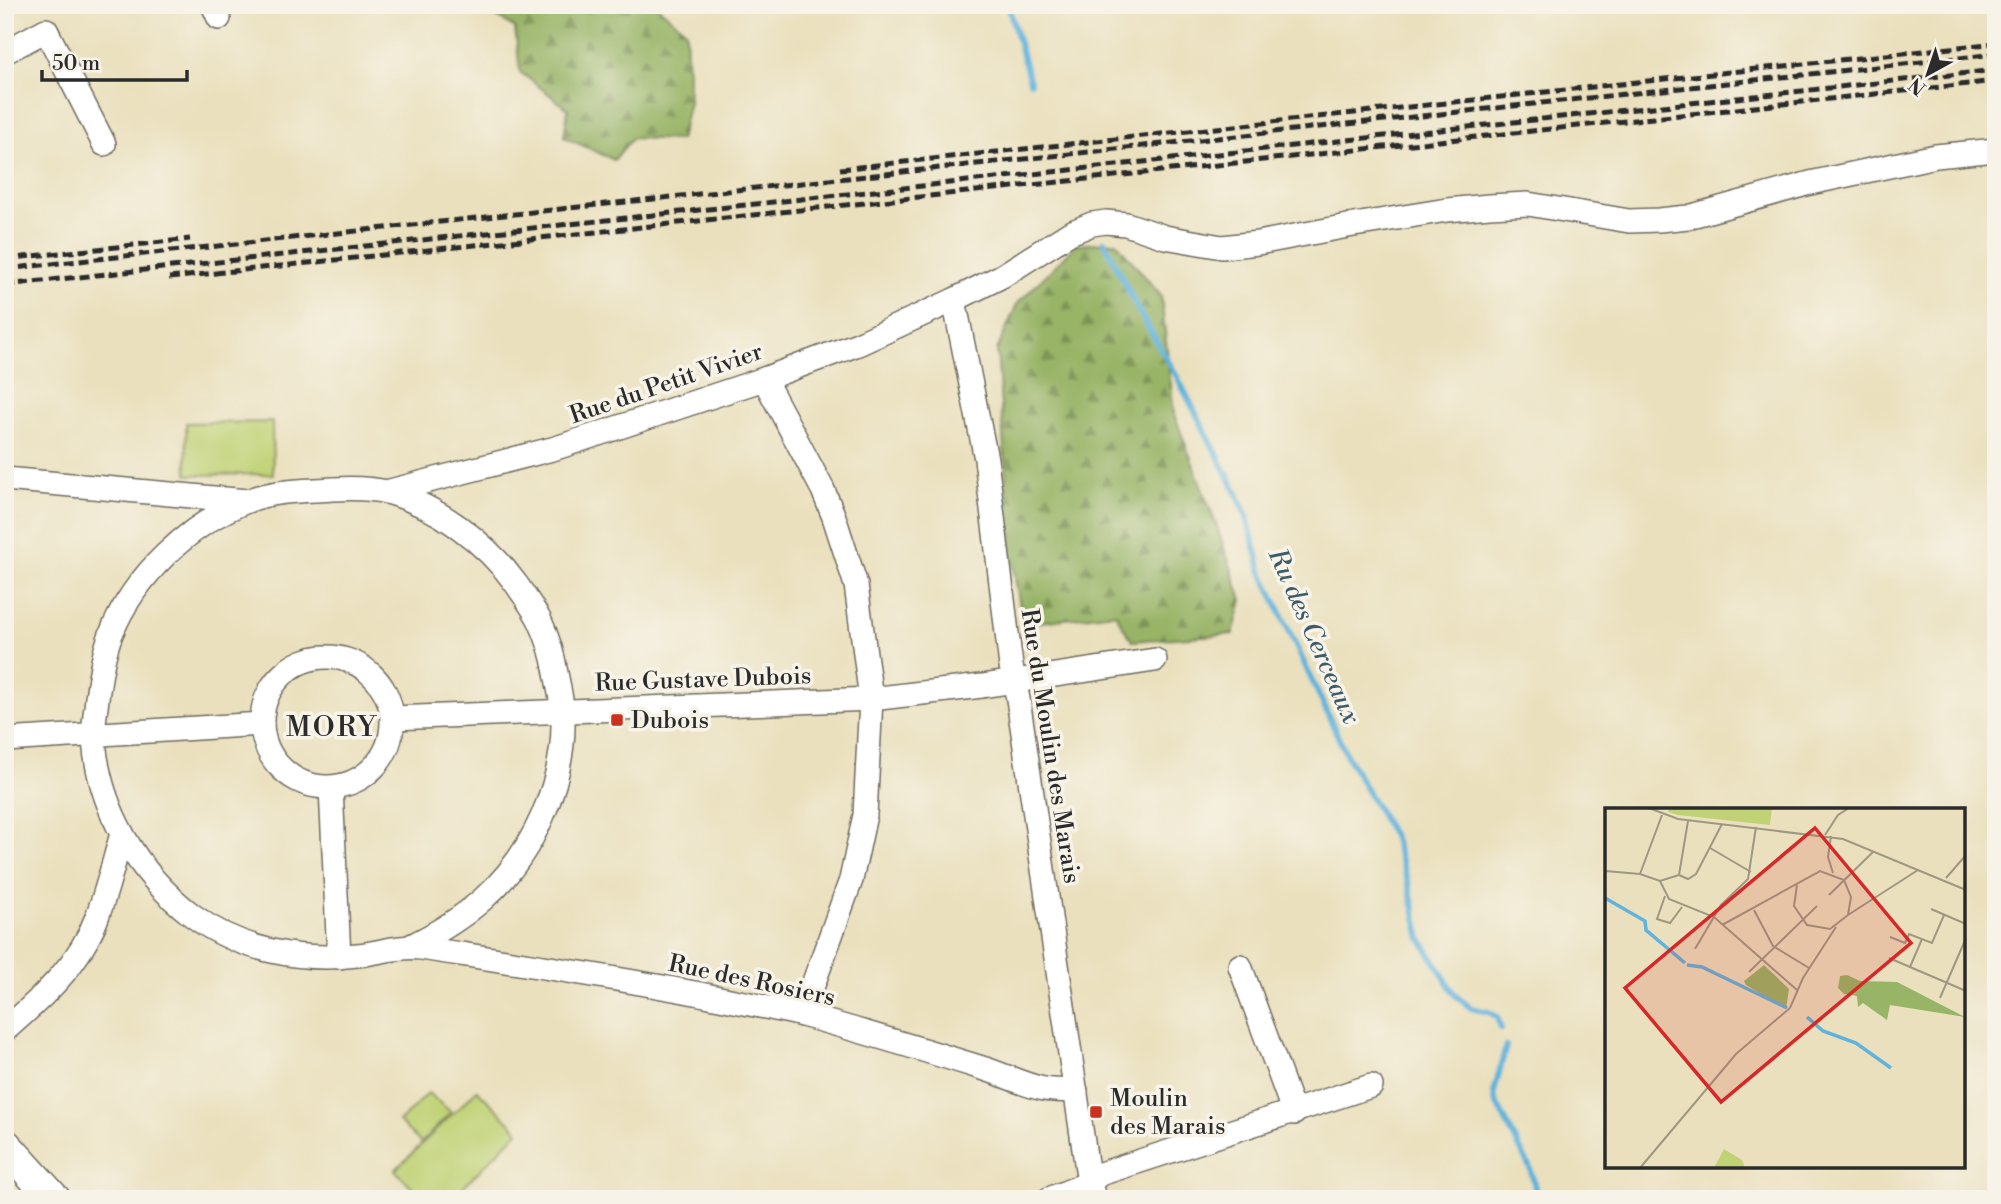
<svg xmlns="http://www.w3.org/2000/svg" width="2001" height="1204" font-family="'Libre Bodoni',serif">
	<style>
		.green { fill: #c0d275; stroke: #767e50; stroke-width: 2 }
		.forest { fill: url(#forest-firs); stroke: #627048; stroke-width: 2 }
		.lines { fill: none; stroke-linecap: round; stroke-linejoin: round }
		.stream { stroke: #60b3dc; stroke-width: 6 }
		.minor-casing { stroke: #6e6a5e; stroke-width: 26 }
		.secondary-casing { stroke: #6e6a5e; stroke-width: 35 }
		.minor { stroke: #fff; stroke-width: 23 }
		.secondary { stroke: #fff; stroke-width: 32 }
		.rail { stroke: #2b2b2b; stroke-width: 5; stroke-dasharray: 10 5; stroke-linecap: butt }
		.poi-dot { fill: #c8321e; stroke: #f7f3e8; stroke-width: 2.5 }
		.labels { text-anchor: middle; stroke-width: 7; stroke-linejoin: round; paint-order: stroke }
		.street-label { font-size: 24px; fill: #2b2b2b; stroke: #f7f3e8 }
		.poi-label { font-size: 24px; fill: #2b2b2b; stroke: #f7f3e8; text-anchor: start }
		.water-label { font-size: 26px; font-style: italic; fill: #3e5b69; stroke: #f7f3e8 }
		.quarter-label { font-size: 28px; letter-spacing: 2px; fill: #2b2b2b; stroke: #f7f3e8 }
		.inset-river { fill: none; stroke: #60b3dc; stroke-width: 3.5 }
		.inset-road { fill: none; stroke: #9e9883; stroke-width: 2 }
		.view { fill: #d62828; fill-opacity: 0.15; stroke: #d62828; stroke-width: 3.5 }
		.inset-edge { fill: none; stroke: #2b2b2b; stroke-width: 3.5 }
	</style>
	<defs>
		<pattern id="forest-firs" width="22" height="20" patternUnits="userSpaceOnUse" patternTransform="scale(1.75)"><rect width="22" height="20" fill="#98b466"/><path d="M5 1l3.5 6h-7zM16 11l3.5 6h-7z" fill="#7c9354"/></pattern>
	</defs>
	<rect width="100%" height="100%" fill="#f7f3e8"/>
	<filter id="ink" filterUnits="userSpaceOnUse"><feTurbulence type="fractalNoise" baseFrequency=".0143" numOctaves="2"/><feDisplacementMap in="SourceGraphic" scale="14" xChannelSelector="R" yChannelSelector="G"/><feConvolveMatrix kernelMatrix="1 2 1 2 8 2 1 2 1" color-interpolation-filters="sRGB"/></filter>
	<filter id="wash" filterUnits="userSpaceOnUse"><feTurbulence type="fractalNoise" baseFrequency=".00686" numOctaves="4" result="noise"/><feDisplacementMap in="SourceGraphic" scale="28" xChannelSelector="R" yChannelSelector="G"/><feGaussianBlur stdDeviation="1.57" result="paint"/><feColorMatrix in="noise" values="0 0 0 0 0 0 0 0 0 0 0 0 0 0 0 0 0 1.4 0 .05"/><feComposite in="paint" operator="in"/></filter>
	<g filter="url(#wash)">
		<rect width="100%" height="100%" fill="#eae0bd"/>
		<g class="green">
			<path d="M 272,422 L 273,474 L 187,475 L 186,423 Z"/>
			<path d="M 477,1090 L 519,1131 L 451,1199 L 424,1199 L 395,1170 Z"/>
			<path d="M 428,1093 L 451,1112 L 421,1143 L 399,1122 Z"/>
		</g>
		<g class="forest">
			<path d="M 477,5 L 656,5 L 686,31 L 689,102 L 680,140 L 632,138 L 614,160 L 564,137 L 568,109 L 520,72 L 515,28 Z"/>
			<path d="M 1116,242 L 1161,296 L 1174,414 L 1218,530 L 1242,600 L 1233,634 L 1132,641 L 1115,613 L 1023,624 L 1012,560 L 997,350 L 1017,304 L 1077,244 Z"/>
		</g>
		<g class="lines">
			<g class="stream">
				<path d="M 1008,5 L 1030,82"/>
				<path d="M 1104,241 L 1138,310 L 1174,371 L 1237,493 L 1247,517 L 1261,570 L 1347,756 L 1393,836 L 1408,882 L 1421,939 L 1455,995 L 1471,1008 L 1489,1012 L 1497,1017 L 1501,1029"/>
				<path d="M 1506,1046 L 1494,1092 L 1495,1100 L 1530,1168 L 1538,1199"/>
			</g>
		</g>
	</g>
	<g filter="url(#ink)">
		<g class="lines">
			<defs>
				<g id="minor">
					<path d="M 213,5 L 219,18"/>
					<path d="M 5,52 L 46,30 L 104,144"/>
					<path d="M 954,300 L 986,459 L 1011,666 L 1018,699 L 1089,1183 L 1095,1199"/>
					<path d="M 764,379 L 823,490 L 834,517 L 856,585 L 871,699 L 865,815 L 851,880 L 802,1015"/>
					<path d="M 5,479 L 247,501"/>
					<path d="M 386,492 L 556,448 L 764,379 L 858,344 L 954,300 L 1002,276 L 1070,233 L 1092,224 L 1106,222 L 1126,224 L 1165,237 L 1222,247 L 1258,243 L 1348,226 L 1447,210 L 1489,206 L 1528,204 L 1629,221 L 1659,220 L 1688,217 L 1810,183 L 1936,156 L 1996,150"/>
					<circle cx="327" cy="722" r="65"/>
					<path d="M 393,718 L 871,699 L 982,686 L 1155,660"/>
					<path d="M 5,740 L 262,724"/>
					<path d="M 331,788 L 339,957"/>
					<path d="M 411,946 C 437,933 461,919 483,899 C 533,855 565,783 563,716 C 562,702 559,687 556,673 C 553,655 548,638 540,621 C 534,609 525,597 517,585 C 486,542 438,506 387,492 C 369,488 350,488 333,489 C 304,491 274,490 247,501 C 189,524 134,576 111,634 C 103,655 100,676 97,698 C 96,712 92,727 94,741 C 100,810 137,873 192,915 C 238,950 301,962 357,955 C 378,953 400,945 421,948 C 518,963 614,977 710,996 C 742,1003 774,1008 806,1016 C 865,1032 924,1050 982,1068 C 1003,1074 1023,1085 1044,1089 C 1054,1091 1066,1090 1076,1091"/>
					<path d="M 1240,966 L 1294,1113"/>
					<path d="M 5,1030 C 42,998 80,964 97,917 C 107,891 114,861 122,834"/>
					<path d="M 1049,1199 L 1089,1183 L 1100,1174 L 1371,1086"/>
				</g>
				<path id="secondary" d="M 5,1145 L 54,1199"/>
			</defs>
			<use href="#minor" class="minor-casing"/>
			<use href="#secondary" class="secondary-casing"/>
			<use href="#minor" class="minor"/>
			<use href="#secondary" class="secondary"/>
			<g class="rail">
				<path d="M 840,169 L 1996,43"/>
				<path d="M 5,259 L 190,239"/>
				<path d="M 5,269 L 1996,54"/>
				<path d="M 169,278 L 1996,81"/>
				<path d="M 5,285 L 1996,70"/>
			</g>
		</g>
	</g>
	<g class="poi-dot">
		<rect x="610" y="713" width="14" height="14" rx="3.5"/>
		<rect x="1089" y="1105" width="14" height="14" rx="3.5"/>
	</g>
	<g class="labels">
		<g class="street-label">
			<text transform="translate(666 383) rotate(-19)" y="8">Rue du Petit Vivier</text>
			<text transform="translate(703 679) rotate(-2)" y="8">Rue Gustave Dubois</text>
			<text transform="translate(1051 746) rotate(81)" y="8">Rue du Moulin des Marais</text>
			<text transform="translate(752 980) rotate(12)" y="8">Rue des Rosiers</text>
		</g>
		<g class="poi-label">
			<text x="631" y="728">Dubois</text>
			<text x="1110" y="1106">Moulin<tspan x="1110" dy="28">des Marais</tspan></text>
		</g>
		<g class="water-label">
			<text transform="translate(1315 636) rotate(66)" y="9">Ru des Cerceaux</text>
		</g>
		<g class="quarter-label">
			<text x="332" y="736">MORY</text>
		</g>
	</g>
	<g transform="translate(1605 808)">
		<rect width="360" height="360" fill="#eae0bd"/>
		<path d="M 64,0 L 167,0 L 165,17 L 73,7 L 63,4 ZM 119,341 L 137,352 L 140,360 L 109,360 Z" fill="#c0d275"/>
		<path d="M 159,157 L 184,181 L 181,201 L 141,177 L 139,173 ZM 242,167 L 255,173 L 292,174 L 360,209 L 285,197 L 282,212 L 258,195 L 253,199 L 252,188 L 239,186 L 233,180 L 235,168 Z" fill="#98b466"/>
		<path class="inset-river" d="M 0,90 L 40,113 L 41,122 L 80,155M 82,157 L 97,159 L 182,200M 202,209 L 218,223 L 251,235 L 286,260"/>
		<path class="inset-road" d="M 44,0 L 73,11 L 238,31 L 361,82M 220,27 L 233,7 L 244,0M 226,28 L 223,49 L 228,65M 105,40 L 146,64M 0,63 L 35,66 L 55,73 L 74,67M 35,66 L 57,7M 74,67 L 83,71 L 91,66 L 117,16M 74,67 L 83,13M 341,70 L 361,47M 55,73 L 64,91 L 109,109 L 192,182M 224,87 L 269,43M 60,88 L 52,111 L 65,115 L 77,99M 326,101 L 361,116M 149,102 L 168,138 L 204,160M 243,107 L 313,62M 117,117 L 215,63 L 239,72 L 246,89 L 243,107 L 225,121 L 202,117 L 189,98 L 192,77M 285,129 L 300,135 L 304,126 L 327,135 L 339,107M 90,141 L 116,97 L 143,71 L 151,19M 284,150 L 361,183M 305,159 L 317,131M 144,164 L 212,98M 335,190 L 361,130M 35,360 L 131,246 L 185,200 L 198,170 L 231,119"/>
		<path class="view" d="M 210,20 L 306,135 L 116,294 L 20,180 Z"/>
		<rect width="360" height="360" class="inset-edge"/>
	</g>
	<rect width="2001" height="1204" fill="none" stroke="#f7f3e8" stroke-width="28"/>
	<g transform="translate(1928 74) rotate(220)" stroke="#f7f3e8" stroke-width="5" paint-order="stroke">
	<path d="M0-5L12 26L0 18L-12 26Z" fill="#2b2b2b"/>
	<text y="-10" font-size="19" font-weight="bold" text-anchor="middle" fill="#2b2b2b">N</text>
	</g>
	<path d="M42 70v10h145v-10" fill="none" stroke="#2b2b2b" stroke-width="3.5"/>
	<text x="52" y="70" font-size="21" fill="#2b2b2b" stroke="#f7f3e8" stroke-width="5" paint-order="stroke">50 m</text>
</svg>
